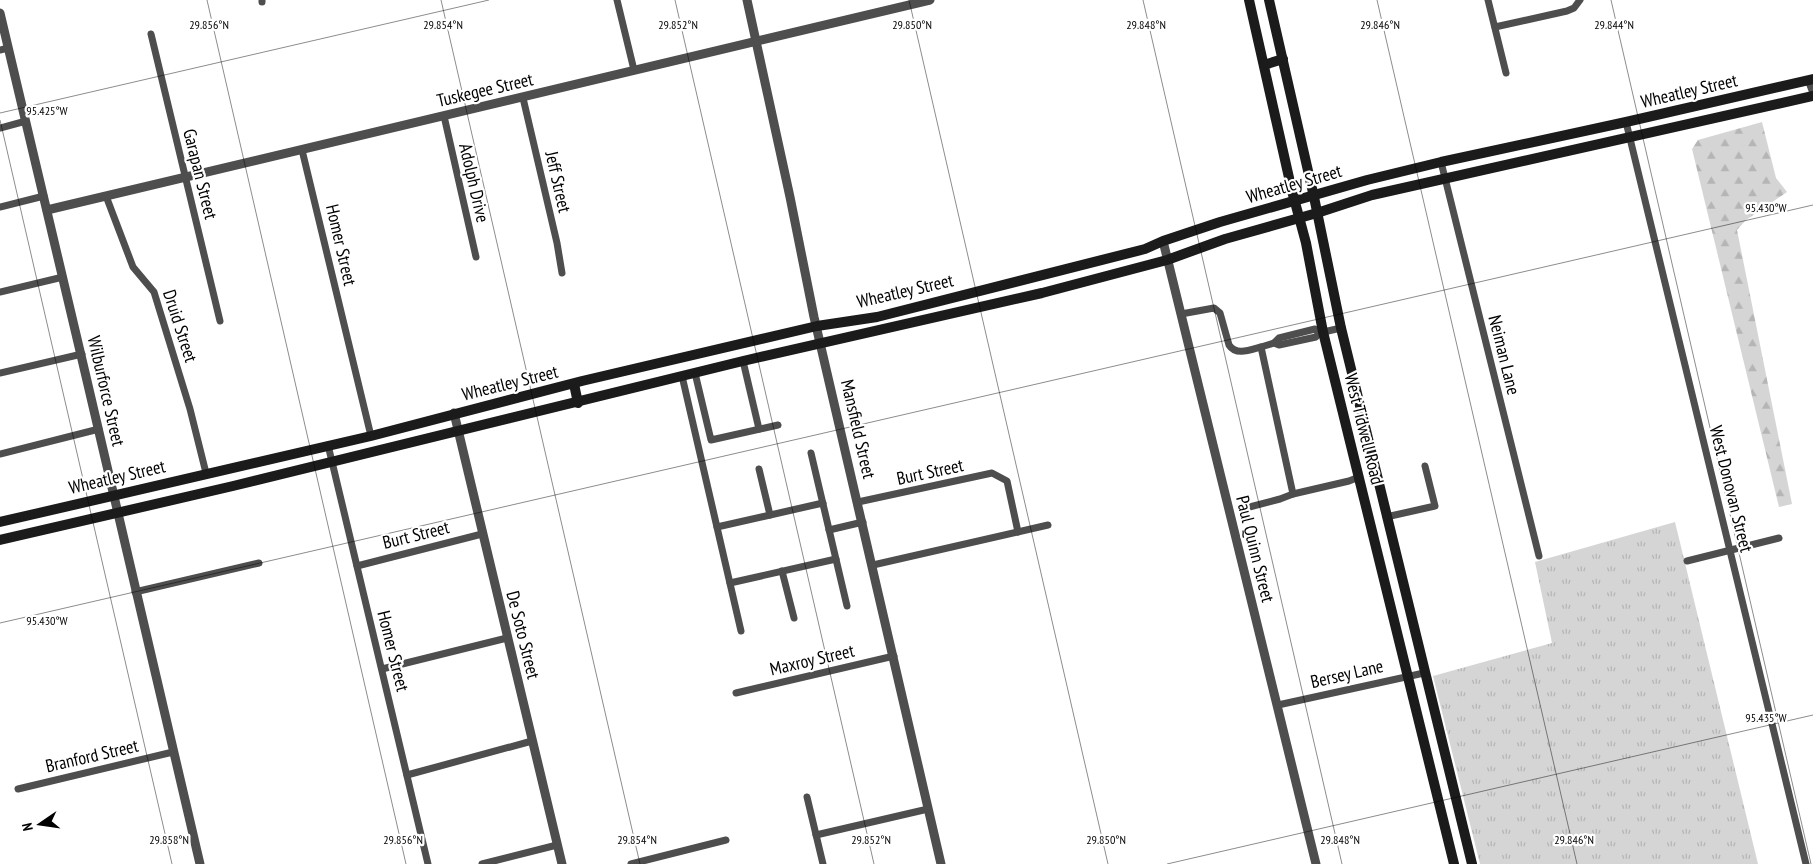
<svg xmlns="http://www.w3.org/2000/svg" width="1813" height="864" font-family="'PT Sans Narrow',sans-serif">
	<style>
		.grass { fill: url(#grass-tufts) }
		.forest { fill: url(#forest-firs) }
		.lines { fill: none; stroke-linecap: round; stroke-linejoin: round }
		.minor { stroke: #4e4e4e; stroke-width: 7 }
		.tertiary { stroke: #4e4e4e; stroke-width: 9 }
		.secondary { stroke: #1b1b1b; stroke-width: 10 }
		.ticks { fill: none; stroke: #000; stroke-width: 1; stroke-opacity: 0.45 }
		.labels { text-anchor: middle; stroke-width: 4.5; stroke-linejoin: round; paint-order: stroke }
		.street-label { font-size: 18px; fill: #000; stroke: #fff }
		.ticks-label { font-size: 12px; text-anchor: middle; fill: #000; stroke: #fff; stroke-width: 4.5; stroke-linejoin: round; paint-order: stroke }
	</style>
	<defs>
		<pattern id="grass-tufts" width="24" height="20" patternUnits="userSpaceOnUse" patternTransform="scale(1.25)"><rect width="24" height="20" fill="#d5d5d5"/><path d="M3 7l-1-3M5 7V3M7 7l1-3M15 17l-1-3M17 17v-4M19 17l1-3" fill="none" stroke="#b5b5b5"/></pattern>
		<pattern id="forest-firs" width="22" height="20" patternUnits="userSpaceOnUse" patternTransform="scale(1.25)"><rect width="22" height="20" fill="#d5d5d5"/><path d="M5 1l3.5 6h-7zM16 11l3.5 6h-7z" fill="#b5b5b5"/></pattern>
	</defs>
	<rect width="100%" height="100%" fill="#fff"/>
	<path class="grass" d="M 1675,522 L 1758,864 L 1480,864 L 1433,676 L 1552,643 L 1535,562 Z"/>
	<path class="forest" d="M 1762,122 L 1776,178 L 1787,192 L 1746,220 L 1737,230 L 1792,504 L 1779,507 L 1692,149 L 1698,140 Z"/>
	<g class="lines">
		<g class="minor">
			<path d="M 262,0 L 262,2"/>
			<path d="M 617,0 L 634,70"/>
			<path d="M 1488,0 L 1506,73"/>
			<path d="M 1495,27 L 1567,11 L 1574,8 L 1580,0"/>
			<path d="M 151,34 L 220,321"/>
			<path d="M 0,50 L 8,48"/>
			<path d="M 1808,80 L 1813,93"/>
			<path d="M 523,98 L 557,243 L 562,273"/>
			<path d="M 444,116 L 476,257"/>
			<path d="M 1626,122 L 1806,864"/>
			<path d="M 0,128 L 26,121"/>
			<path d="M 302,150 L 371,436"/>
			<path d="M 1441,162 L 1539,556"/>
			<path d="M 106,196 L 133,267 L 154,292 L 190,409 L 206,473"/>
			<path d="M 0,207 L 44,196"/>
			<path d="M 0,292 L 63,277"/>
			<path d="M 1181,314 L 1214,308 L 1220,313 L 1229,345 C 1236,356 1250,350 1261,347"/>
			<path d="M 1319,333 L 1315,329 L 1279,338 L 1274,343 L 1261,347 L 1293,494 L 1349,481 L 1359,477"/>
			<path d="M 1274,343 L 1279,345 L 1316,337 L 1319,333 L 1341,328"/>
			<path d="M 743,361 L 759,429"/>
			<path d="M 0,373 L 82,354"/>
			<path d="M 695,373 L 711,440 L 778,425"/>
			<path d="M 682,376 L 741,631"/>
			<path d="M 328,445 L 428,864"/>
			<path d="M 811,453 L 847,606"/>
			<path d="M 0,454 L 99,429"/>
			<path d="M 759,469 L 770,515"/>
			<path d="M 858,502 L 992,473 L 1007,481 L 1018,532"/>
			<path d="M 1242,509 L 1280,499 L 1293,494"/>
			<path d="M 1386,517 L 1435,506 L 1425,466"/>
			<path d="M 717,527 L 823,503"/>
			<path d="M 829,530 L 863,522"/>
			<path d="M 1687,561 L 1779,538"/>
			<path d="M 873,565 L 1048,525"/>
			<path d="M 357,566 L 482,534"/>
			<path d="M 782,571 L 794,618"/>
			<path d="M 730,583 L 836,559"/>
			<path d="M 135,592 L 259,563"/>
			<path d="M 382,669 L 507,638"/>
			<path d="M 736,693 L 894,656"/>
			<path d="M 1278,705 L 1424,673"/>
			<path d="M 407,775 L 532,741"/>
			<path d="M 18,789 L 173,752"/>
			<path d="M 807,797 L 823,864"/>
			<path d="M 816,835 L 928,809"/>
			<path d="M 482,864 L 557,845"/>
			<path d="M 631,864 L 726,840"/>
		</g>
		<g class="tertiary">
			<path d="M 747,0 L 790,197 L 814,317 L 941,864"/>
			<path d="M 0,13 C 69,296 132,581 200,864"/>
			<path d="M 47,210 L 930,0"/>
			<path d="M 1163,241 L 1316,864"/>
			<path d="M 454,413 L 562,864"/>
		</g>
		<g class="secondary">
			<path d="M 1249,0 L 1292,191 L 1306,243 L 1323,332 L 1454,864"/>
			<path d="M 1269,0 L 1314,197 L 1341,328 L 1472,864"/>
			<path d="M 1264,65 L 1283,59"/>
			<path d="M 574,384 L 578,403"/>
			<path d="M 0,522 L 371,436 L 582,381 L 817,326 L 877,317 L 1145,249 L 1163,241 L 1220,222 L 1367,180 L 1441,162 L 1626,122 L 1813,79"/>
			<path d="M 0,540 L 233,486 L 743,361 L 1042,293 L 1167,260 L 1225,239 L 1317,213 L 1372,195 L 1813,96"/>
		</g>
	</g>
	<path class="ticks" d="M 207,0 L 406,864M 441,0 L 640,864M 675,0 L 874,864M 909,0 L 1108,864M 1143,0 L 1342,864M 1377,0 L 1577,864M 1611,0 L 1811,864M 0,113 L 489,0M 0,120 L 172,864M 0,623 L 1813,205M 1167,864 L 1813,715"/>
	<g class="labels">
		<g class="street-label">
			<text transform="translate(485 90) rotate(-13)" y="6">Tuskegee Street</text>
			<text transform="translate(1689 91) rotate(-13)" y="6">Wheatley Street</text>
			<text transform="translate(200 174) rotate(76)" y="6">Garapan Street</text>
			<text transform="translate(558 182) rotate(77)" y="6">Jeff Street</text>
			<text transform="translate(474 183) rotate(77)" y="6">Adolph Drive</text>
			<text transform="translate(1294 184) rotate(-16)" y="6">Wheatley Street</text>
			<text transform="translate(341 245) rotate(77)" y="6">Homer Street</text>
			<text transform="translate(905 291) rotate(-13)" y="6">Wheatley Street</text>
			<text transform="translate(180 326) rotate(72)" y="6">Druid Street</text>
			<text transform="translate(1504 355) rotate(76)" y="6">Neiman Lane</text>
			<text transform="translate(510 383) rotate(-14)" y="6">Wheatley Street</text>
			<text transform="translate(106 391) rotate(77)" y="6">Wilburforce Street</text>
			<text transform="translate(858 429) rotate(77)" y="6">Mansfield Street</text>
			<text transform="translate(1364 429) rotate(76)" y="6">West Tidwell Road</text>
			<text transform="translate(930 472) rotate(-12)" y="6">Burt Street</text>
			<text transform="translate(117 477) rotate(-13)" y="6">Wheatley Street</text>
			<text transform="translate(1731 489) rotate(76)" y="6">West Donovan Street</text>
			<text transform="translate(416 535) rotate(-14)" y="6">Burt Street</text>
			<text transform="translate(1255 549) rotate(76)" y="6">Paul Quinn Street</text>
			<text transform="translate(523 635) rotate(76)" y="6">De Soto Street</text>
			<text transform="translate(393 651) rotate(76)" y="6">Homer Street</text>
			<text transform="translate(812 660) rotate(-13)" y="6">Maxroy Street</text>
			<text transform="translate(1347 674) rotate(-13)" y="6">Bersey Lane</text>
			<text transform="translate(92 756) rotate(-13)" y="6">Branford Street</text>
		</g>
	</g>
	<g class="ticks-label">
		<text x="209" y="29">29.856°N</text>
		<text x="443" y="29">29.854°N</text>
		<text x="678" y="29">29.852°N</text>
		<text x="912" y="29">29.850°N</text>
		<text x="1146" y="29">29.848°N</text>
		<text x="1380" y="29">29.846°N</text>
		<text x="1614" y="29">29.844°N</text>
		<text x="47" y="115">95.425°W</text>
		<text x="1766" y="212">95.430°W</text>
		<text x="47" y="625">95.430°W</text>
		<text x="1766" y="722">95.435°W</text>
		<text x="169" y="844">29.858°N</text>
		<text x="403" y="844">29.856°N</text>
		<text x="637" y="844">29.854°N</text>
		<text x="871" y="844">29.852°N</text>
		<text x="1106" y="844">29.850°N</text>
		<text x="1340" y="844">29.848°N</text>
		<text x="1574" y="844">29.846°N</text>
	</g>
	<g transform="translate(40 824) rotate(257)" stroke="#ffffff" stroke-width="4" paint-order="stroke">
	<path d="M0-4L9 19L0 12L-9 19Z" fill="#000000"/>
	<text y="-8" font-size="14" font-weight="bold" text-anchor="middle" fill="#000000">N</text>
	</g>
</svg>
